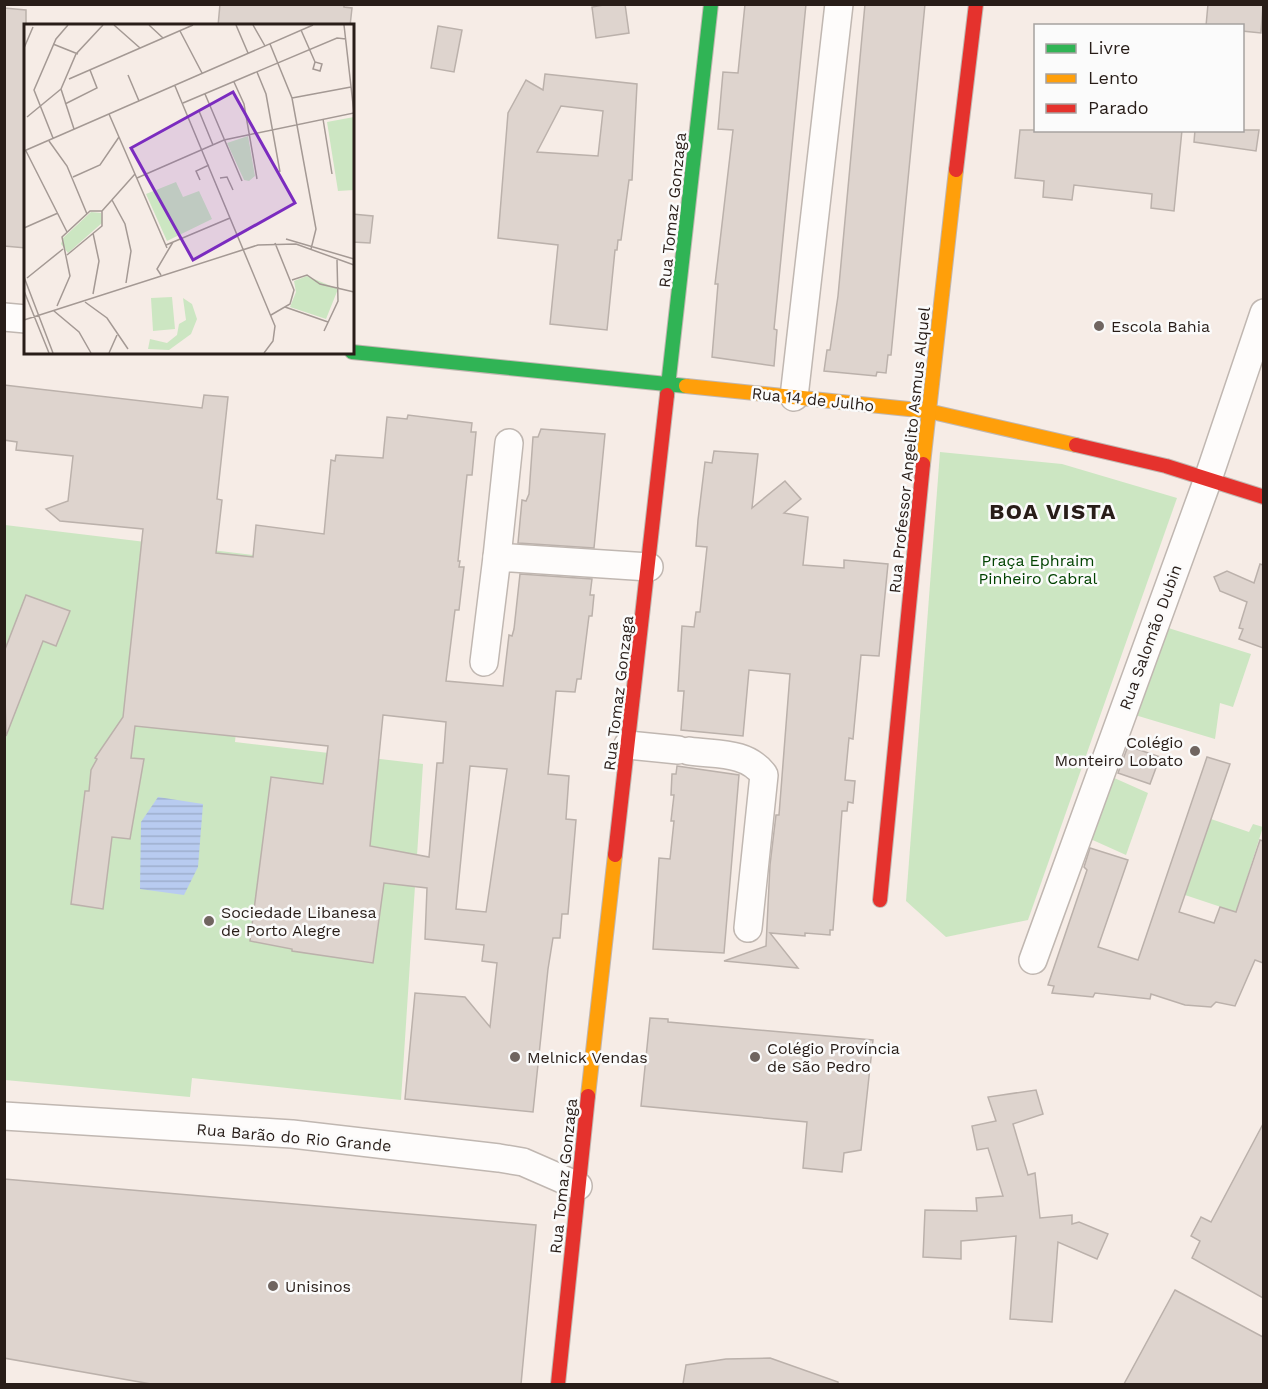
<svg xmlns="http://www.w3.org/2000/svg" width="1268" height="1389" font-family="'Work Sans',sans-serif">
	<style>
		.park { fill: #cce6c2 }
		.water { fill: url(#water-rules) }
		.building { fill: #ded4ce; stroke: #bbb1ab; stroke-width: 1.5; fill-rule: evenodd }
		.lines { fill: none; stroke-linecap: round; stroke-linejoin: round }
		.street-casing { stroke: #c0b7b1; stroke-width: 30 }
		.fast-casing { stroke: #c0b7b1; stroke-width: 16 }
		.slow-casing { stroke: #c0b7b1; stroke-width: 16 }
		.jam-casing { stroke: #c0b7b1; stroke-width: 16 }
		.street { stroke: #fefcfb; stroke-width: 27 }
		.fast { stroke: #30b455; stroke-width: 14 }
		.slow { stroke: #ff9f0a; stroke-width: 14 }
		.jam { stroke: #e5322d; stroke-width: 14 }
		.poi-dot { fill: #706560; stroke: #fbfbfb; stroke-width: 2 }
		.labels { text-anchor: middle; stroke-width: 5; stroke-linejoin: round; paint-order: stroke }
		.street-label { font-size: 16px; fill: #281d18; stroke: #fbfbfb }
		.poi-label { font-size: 16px; fill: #281d18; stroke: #fbfbfb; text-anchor: start }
		.park-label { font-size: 16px; fill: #024301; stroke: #fbfbfb }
		.district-label { font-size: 22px; font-weight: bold; letter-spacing: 1.5px; fill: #281d18; stroke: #fbfbfb }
		.inset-road { fill: none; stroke: #a49994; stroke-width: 1.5 }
		.view { fill: #7b2cbf; fill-opacity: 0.15; stroke: #7b2cbf; stroke-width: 3 }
		.inset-edge { fill: none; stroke: #281d18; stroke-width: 3 }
	</style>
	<defs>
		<pattern id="water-rules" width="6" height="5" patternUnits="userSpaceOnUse" patternTransform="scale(1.5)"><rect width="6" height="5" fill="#b8cbf0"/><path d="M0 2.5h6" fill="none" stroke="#9eaecd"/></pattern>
	</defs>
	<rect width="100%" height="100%" fill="#f6ece6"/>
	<g class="park">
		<path d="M 940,452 L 1062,464 L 1177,498 L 1028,920 L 946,937 L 906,901 Z"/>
		<path d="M 5,525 L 253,555 L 235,742 L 423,764 L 401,1100 L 192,1078 L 190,1097 L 5,1080 Z"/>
		<path d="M 1162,626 L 1251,654 L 1233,707 L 1220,703 L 1215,739 L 1135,715 Z"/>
		<path d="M 1112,777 L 1148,793 L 1126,855 L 1086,837 Z"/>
		<path d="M 1211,819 L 1249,832 L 1253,824 L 1263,827 L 1236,912 L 1185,895 Z"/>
	</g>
	<path class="water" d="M 158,797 L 203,804 L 198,867 L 184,895 L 140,889 L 141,822 Z"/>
	<g class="building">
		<path d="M 220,4 L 344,4 L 344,7 L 352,8 L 350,26 L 218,26 Z"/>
		<path d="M 609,4 L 625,4 L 629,33 L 596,38 L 592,7 Z"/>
		<path d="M 745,4 L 806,4 L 774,329 L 777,330 L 774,366 L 712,357 L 718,284 L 715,284 L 733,130 L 718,129 L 723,72 L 738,73 Z"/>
		<path d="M 865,4 L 925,4 L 891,355 L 888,355 L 886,373 L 877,372 L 876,376 L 824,371 L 827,350 L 830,350 L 838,296 Z"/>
		<path d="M 1208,4 L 1263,4 L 1261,33 L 1242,31 L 1242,26 L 1206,26 Z"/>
		<path d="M 4,8 L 26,10 L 26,248 L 4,246 Z"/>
		<path d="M 438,26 L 462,30 L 454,72 L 431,68 Z"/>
		<path d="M 545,74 L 637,84 L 632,180 L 629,180 L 621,240 L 618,240 L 617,250 L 615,250 L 607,330 L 550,324 L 558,245 L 498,238 L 508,113 L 526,80 L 543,90 ZM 561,106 L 603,111 L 598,156 L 537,152 Z"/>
		<path d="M 1020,130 L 1182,130 L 1174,211 L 1151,208 L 1152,194 L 1074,185 L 1072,200 L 1043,197 L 1044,181 L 1015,178 Z"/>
		<path d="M 1195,130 L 1259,130 L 1256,151 L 1194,142 Z"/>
		<path d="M 352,214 L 373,216 L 370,243 L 352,242 Z"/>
		<path d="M 4,385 L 202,408 L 204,395 L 228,397 L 217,499 L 222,500 L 216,553 L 253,557 L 256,525 L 324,534 L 331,460 L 335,461 L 336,455 L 383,458 L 387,417 L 407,419 L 408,415 L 472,423 L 471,432 L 476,432 L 472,475 L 467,475 L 458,561 L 460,561 L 459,567 L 464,567 L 459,610 L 455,610 L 446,681 L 503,686 L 509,635 L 512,636 L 514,629 L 520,574 L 592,579 L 590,595 L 594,595 L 592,616 L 589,616 L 581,679 L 577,679 L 575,692 L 556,691 L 548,774 L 569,776 L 566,819 L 576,820 L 568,914 L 562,914 L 560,938 L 553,938 L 548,969 L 533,1112 L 405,1099 L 415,993 L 465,997 L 490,1027 L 497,963 L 482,961 L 484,945 L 425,939 L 427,888 L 384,883 L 373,963 L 292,951 L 292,949 L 250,941 L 271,777 L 323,784 L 328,746 L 135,726 L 131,758 L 144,759 L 130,839 L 112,837 L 103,909 L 71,904 L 85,791 L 89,791 L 91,770 L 97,759 L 95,758 L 123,717 L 143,529 L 60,521 L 46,509 L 68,501 L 73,456 L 16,450 L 17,442 L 4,440 ZM 383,715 L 446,722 L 443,763 L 437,763 L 429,857 L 370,846 ZM 470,766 L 507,769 L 486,912 L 456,909 Z"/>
		<path d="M 541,429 L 605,434 L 594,548 L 518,543 L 522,500 L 526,501 L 529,494 L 533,437 L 538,437 Z"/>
		<path d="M 714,451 L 758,454 L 752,508 L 785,481 L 801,499 L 784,513 L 808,517 L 803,565 L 844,568 L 844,560 L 888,564 L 879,656 L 861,655 L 853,739 L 849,738 L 845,780 L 855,781 L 853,803 L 848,802 L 847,811 L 842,811 L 833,930 L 830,930 L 830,935 L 805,933 L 805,936 L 770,933 L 798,968 L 724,961 L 766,946 L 770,865 L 776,815 L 779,815 L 790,674 L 749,670 L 743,736 L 681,730 L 684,691 L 678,691 L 682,626 L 694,627 L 696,612 L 700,612 L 707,547 L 696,546 L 698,520 L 705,462 L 712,463 Z"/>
		<path d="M 1260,564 L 1263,565 L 1263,648 L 1239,639 L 1243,629 L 1239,628 L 1247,602 L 1220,591 L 1214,577 L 1227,571 L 1254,583 Z"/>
		<path d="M 26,595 L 70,611 L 56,646 L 43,641 L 6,736 L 4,652 Z"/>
		<path d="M 1128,746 L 1160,757 L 1150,784 L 1118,773 Z"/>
		<path d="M 1207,757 L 1230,764 L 1179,912 L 1214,923 L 1220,907 L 1236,912 L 1260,840 L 1263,841 L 1263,963 L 1255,960 L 1235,1006 L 1216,1002 L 1211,1007 L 1185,1005 L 1151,994 L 1150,999 L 1095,993 L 1093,997 L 1052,993 L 1054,986 L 1048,985 L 1087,870 L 1084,867 L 1090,848 L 1128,860 L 1098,947 L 1138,960 Z"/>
		<path d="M 677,766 L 739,775 L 724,953 L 653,949 L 659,858 L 670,859 L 674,821 L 671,821 L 674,795 L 671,795 L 672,774 L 676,774 Z"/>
		<path d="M 650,1018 L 668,1019 L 668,1022 L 873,1040 L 861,1150 L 844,1153 L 842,1172 L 803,1168 L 807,1122 L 641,1106 Z"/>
		<path d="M 1036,1090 L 1043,1114 L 1013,1124 L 1028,1175 L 1035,1173 L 1040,1218 L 1072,1215 L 1072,1224 L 1079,1222 L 1108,1234 L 1097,1259 L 1058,1242 L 1052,1322 L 1010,1319 L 1016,1236 L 961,1241 L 961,1259 L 923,1257 L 925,1210 L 977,1211 L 976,1198 L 1003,1196 L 988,1148 L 977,1150 L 972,1126 L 996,1121 L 988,1097 Z"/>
		<path d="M 1263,1124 L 1263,1298 L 1192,1258 L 1200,1241 L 1191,1236 L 1201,1217 L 1211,1222 Z"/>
		<path d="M 4,1179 L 536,1225 L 521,1384 L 151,1384 L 4,1358 Z"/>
		<path d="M 1175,1290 L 1263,1337 L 1263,1384 L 1124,1384 Z"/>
		<path d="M 770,1358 L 838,1382 L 838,1384 L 683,1384 L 686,1365 L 726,1359 Z"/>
	</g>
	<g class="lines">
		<defs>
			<g id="street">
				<path d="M 4,317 L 26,319"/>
				<path d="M 794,397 L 839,4"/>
				<path d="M 497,557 L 509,443"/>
				<path d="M 484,662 L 497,557 L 649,567"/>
				<path d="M 628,745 L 678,750"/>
				<path d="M 689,751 C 716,755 747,751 764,775 L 748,928"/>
				<path d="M 1033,960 L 1208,479 L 1264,313"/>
				<path d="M 4,1116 L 292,1134 L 499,1158 L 523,1162 L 578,1186"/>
			</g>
			<g id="fast">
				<path d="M 352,352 L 686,386"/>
				<path d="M 667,395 L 711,4"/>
			</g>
			<g id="slow">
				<path d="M 686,386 L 928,411 L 1076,445"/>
				<path d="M 923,464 L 956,170"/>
				<path d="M 588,1096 L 615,855"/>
			</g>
			<g id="jam">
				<path d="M 956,170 L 976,4"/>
				<path d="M 1076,445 L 1166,466 L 1264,497"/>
				<path d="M 615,855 L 667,395"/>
				<path d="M 880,900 L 923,464"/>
				<path d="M 558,1384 L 588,1096"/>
			</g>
		</defs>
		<use href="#street" class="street-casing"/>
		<use href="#fast" class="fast-casing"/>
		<use href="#slow" class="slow-casing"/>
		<use href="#jam" class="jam-casing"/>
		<use href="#street" class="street"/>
		<use href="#fast" class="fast"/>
		<use href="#slow" class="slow"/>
		<use href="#jam" class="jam"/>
	</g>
	<g class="poi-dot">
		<circle cx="1099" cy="326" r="6"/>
		<circle cx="1195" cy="751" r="6"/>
		<circle cx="209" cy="921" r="6"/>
		<circle cx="515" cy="1057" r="6"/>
		<circle cx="755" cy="1057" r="6"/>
		<circle cx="273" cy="1286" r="6"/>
	</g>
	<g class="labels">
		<g class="street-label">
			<text transform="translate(672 210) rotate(-84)" y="6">Rua Tomaz Gonzaga</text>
			<text transform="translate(813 399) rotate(6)" y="6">Rua 14 de Julho</text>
			<text transform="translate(909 450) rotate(-84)" y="6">Rua Professor Angelito Asmus Alquel</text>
			<text transform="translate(1150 637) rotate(-70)" y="6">Rua Salomão Dubin</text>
			<text transform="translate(618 693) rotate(-83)" y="6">Rua Tomaz Gonzaga</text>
			<text transform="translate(294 1137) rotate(5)" y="6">Rua Barão do Rio Grande</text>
			<text transform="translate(563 1176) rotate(-84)" y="6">Rua Tomaz Gonzaga</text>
		</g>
		<g class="poi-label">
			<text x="1111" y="332">Escola Bahia</text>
			<text x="1183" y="748" text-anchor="end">Colégio<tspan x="1183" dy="18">Monteiro Lobato</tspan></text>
			<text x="221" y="918">Sociedade Libanesa<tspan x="221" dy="18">de Porto Alegre</tspan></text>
			<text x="767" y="1054">Colégio Província<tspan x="767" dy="18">de São Pedro</tspan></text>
			<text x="527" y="1063">Melnick Vendas</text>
			<text x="285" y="1292">Unisinos</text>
		</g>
		<g class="park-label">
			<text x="1038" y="566">Praça Ephraim<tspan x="1038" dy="18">Pinheiro Cabral</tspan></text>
		</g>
		<g class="district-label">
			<text x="1053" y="519">BOA VISTA</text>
		</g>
	</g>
	<g transform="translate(24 24)">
		<rect width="330" height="330" fill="#f6ece6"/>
		<path d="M 330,93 L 330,166 L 314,167 L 303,98 Z" fill="#cce6c2"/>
		<path d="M 159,274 L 168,280 L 173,295 L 167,310 L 145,326 L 124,325 L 126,315 L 143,319 L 153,311 L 155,300 L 162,296 Z" fill="#cce6c2"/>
		<path d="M 224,112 L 231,152 L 225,157 L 220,156 L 203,119 ZM 152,158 L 159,173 L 175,167 L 188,195 L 143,217 L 122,170 ZM 67,188 L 77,189 L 78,199 L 44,229 L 37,220 L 39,214 ZM 283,252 L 314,265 L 302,295 L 266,283 L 272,268 L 270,257 ZM 148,273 L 151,305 L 129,307 L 127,274 Z" fill="#cce6c2"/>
		<path class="inset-road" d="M 90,1 L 116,24M 125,1 L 139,14M 212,1 L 224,29M 229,1 L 241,22M 277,6 L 291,38 L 298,40 L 296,47 L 289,45 L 291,38M 156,7 L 178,49M 29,20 L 54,30M 246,20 L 268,74 L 292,205 L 287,225M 0,24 L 9,3M 233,48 L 242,70 L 256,148M 104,51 L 115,77M 45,55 L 169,1M 210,58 L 220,80 L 233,155M 151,62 L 251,302 L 249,317 L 240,329M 181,70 L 218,157M 268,74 L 327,63M 159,79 L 313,14 L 322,15M 41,80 L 73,64 L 66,46M 175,87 L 189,121M 85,90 L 143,224M 3,93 L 37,65M 299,95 L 308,150M 50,105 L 37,65 L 52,30 L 79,1M 29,114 L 10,66 L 32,15 L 44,1M 25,117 L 43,142 L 63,190M 0,127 L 289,1M 2,127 L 43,208M 49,153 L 76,141 L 95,113M 113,154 L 200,116 L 330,89 L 320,1M 196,154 L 203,153 L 209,166M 176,156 L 172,147 L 185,141M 88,176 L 101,200 L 107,227 L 102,259M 78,187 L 111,150M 0,204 L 34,189M 69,209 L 75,237 L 69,270M 262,215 L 330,235M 142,221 L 206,194M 43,231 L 78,202 L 78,187M 137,251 L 133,245 L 149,218M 0,253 L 29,329M 3,254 L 39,225M 268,256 L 283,251 L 296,260 L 330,268M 0,267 L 25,329M 61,278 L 83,294 L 104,325M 33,282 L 46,252 L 38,213 L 66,187 L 78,187M 261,283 L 304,298M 30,287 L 55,308 L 67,329M 247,291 L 266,280 L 270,266 L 251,219M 0,296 L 234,221 L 272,220 L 330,241M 300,307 L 314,277 L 313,236M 85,329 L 93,311"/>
		<path class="view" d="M 209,68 L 271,179 L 169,236 L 107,124 Z"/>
		<rect width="330" height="330" class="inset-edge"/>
	</g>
	<rect width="1268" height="1389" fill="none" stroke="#281d18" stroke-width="12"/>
	<rect x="1034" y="24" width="210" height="108" fill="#fbfbfb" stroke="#a7a2a0" stroke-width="1.5"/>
	<rect x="1046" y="44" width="30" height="9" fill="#30b455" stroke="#a7a2a0" stroke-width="1.5"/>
	<text x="1088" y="54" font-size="18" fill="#281d18">Livre</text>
	<rect x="1046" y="74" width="30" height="9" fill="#ff9f0a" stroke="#a7a2a0" stroke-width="1.5"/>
	<text x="1088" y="84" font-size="18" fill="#281d18">Lento</text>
	<rect x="1046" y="104" width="30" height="9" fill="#e5322d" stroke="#a7a2a0" stroke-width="1.5"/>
	<text x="1088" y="114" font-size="18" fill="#281d18">Parado</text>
</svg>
